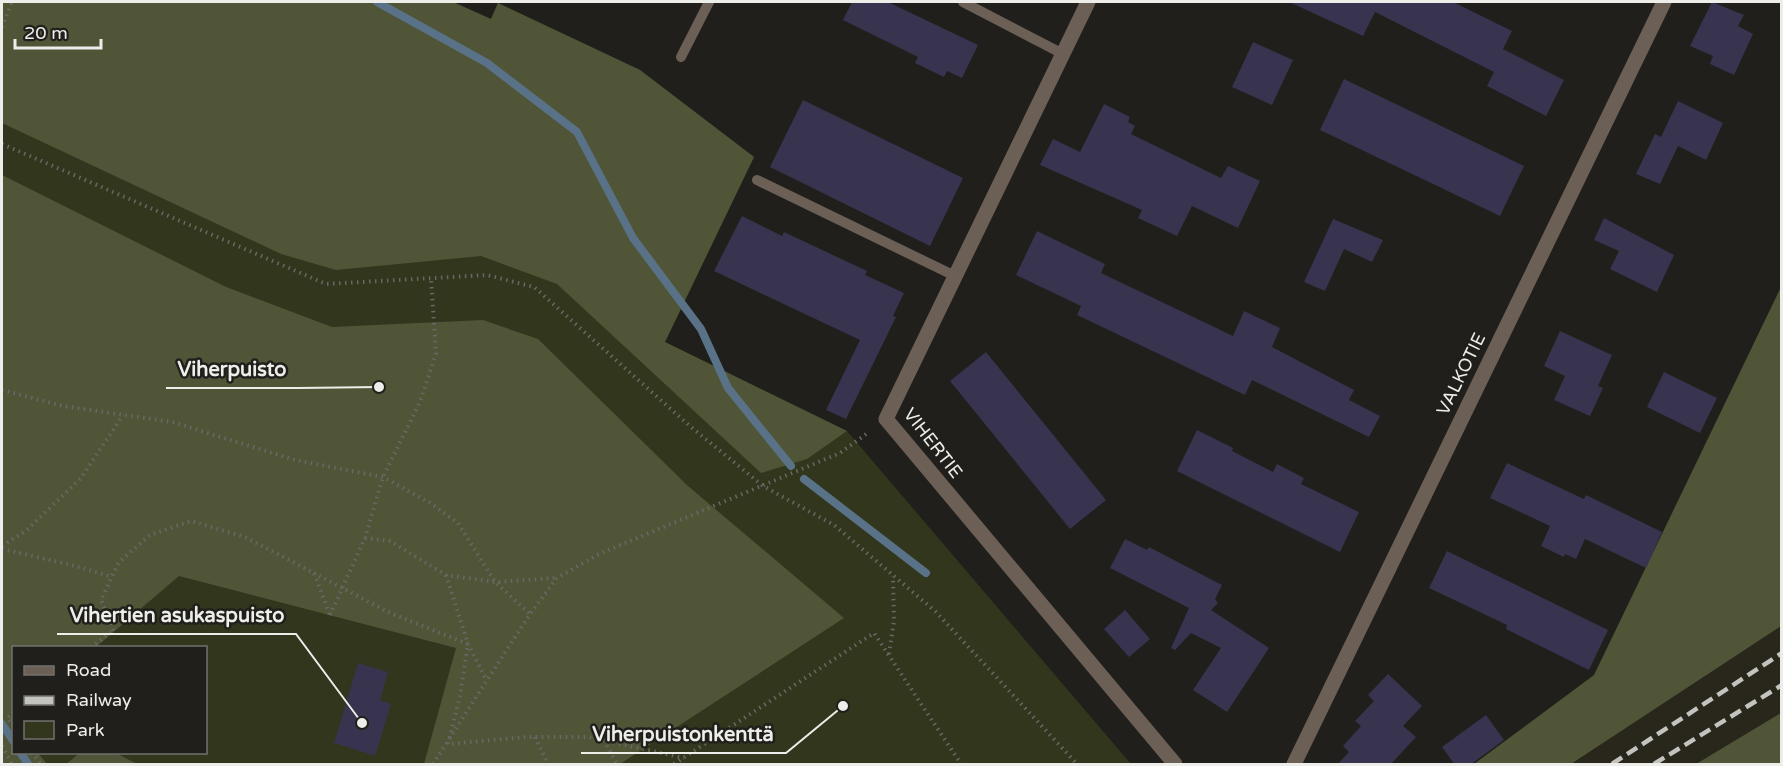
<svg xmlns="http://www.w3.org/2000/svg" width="1783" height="766" font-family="'Varela Round',sans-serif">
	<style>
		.built { fill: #29271c }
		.green { fill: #31361d; fill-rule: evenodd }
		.forest { fill: #505538 }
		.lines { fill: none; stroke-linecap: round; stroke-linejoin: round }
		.stream { stroke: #597288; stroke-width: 8 }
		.building { fill: #38334e }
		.path { stroke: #696864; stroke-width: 4; stroke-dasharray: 1.5 4.5; stroke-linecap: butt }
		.lane { stroke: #6b5f56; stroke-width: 10 }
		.street { stroke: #6b5f56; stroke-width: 15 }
		.rail { stroke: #c3c3bf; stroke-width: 4.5; stroke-dasharray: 12 6; stroke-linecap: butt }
		.labels { text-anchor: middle; stroke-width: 5; stroke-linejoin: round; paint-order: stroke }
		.street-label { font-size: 18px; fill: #edede9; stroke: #201f1b }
		.leader { fill: none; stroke: #edede9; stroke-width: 2 }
		.callout-dot { fill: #edede9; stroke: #201f1b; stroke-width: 2 }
		.callout-label { font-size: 20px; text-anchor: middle; font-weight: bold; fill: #edede9; stroke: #201f1b; stroke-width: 5; stroke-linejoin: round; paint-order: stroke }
	</style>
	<rect width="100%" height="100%" fill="#201f1b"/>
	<path class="built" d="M 1781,626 L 1781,713 L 1696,764 L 1571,764 Z"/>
	<path class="green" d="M 2,2 L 453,2 L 491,19 L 498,3 L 640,70 L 754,157 L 665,342 L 847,431 L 1131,764 L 2,764 ZM 14,648 L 206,648 L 206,752 L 14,752 Z"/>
	<g class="forest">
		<path d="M 2,2 L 453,2 L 491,19 L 498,3 L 640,70 L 754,157 L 665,342 L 847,431 L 807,459 L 761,473 L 557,284 L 481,256 L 336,270 L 281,254 L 2,123 Z"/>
		<path d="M 2,175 L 226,287 L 332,327 L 483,320 L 538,339 L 688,486 L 844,618 L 620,764 L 424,764 L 456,648 L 179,576 L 96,647 L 14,648 L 14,752 L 38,753 L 47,764 L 2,764 Z"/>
		<path d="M 1781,287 L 1781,626 L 1571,764 L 1474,764 L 1594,675 Z"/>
		<path d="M 1781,713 L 1781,764 L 1696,764 Z"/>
		<path d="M 81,752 L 116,753 L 137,764 L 66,764 Z"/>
	</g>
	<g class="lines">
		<g class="stream">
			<path d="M 377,2 L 487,63 L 577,132 L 633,238 L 701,329 L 728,388 L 791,466"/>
			<path d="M 804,479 L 926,573"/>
			<path d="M 2,724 L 14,742"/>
			<path d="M 20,752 L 28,764"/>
		</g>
	</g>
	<g class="building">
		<path d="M 852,2 L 888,2 L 978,45 L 962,78 L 947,71 L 944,77 L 915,63 L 918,57 L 843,20 Z"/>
		<path d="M 1289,2 L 1453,2 L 1512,31 L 1503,49 L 1564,80 L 1546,116 L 1487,86 L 1494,72 L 1375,12 L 1363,36 Z"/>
		<path d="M 1712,2 L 1744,15 L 1738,26 L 1753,34 L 1734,75 L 1710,64 L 1713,56 L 1690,46 Z"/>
		<path d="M 1253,42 L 1293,60 L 1272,105 L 1232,87 Z"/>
		<path d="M 1344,79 L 1524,166 L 1500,216 L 1320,130 Z"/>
		<path d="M 803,100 L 963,178 L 930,246 L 770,167 Z"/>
		<path d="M 1678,101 L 1723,123 L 1706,160 L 1678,146 L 1660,184 L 1636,174 L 1655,134 L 1661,137 Z"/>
		<path d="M 1104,104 L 1130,117 L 1128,122 L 1135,126 L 1131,134 L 1221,178 L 1228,166 L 1260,181 L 1238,228 L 1192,206 L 1177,236 L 1138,218 L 1142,210 L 1040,165 L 1053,139 L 1080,152 Z"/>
		<path d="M 742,216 L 782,236 L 784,232 L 867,271 L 865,275 L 904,293 L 893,316 L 896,317 L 846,419 L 826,410 L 860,340 L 714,271 Z"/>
		<path d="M 1604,218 L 1674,255 L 1657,292 L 1610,269 L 1619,251 L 1594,240 Z"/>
		<path d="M 1333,219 L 1383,240 L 1372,262 L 1344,249 L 1325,291 L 1304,282 Z"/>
		<path d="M 1037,231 L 1105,264 L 1101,273 L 1233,336 L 1244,311 L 1280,328 L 1272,347 L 1354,390 L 1349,400 L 1380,416 L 1369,437 L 1252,380 L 1245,395 L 1077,315 L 1081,306 L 1016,275 Z"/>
		<path d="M 1560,331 L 1612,355 L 1598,386 L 1603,388 L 1590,416 L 1554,400 L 1565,376 L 1544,366 Z"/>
		<path d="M 986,352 L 1106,500 L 1070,529 L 950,381 Z"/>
		<path d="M 1664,372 L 1717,398 L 1700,433 L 1647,407 Z"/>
		<path d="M 1197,430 L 1233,448 L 1232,451 L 1273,472 L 1277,464 L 1304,478 L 1301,484 L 1359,512 L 1340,552 L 1177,471 Z"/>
		<path d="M 1507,463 L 1584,499 L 1586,495 L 1662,532 L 1646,568 L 1585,539 L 1576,559 L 1565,554 L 1564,557 L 1541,546 L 1550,526 L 1490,498 Z"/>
		<path d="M 1125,539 L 1147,550 L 1149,547 L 1222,585 L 1215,599 L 1218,603 L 1211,610 L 1269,648 L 1227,712 L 1193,690 L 1221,648 L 1191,633 L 1175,650 L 1171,648 L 1189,608 L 1110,568 Z"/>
		<path d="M 1447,551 L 1608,630 L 1589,670 L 1506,629 L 1507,625 L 1429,588 Z"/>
		<path d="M 1125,610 L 1150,639 L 1129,657 L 1104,629 Z"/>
		<path d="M 358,663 L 388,672 L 380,700 L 391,704 L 375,756 L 334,743 Z"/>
		<path d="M 1388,674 L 1422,706 L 1403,726 L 1416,737 L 1390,765 L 1337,765 L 1349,752 L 1343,746 L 1361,726 L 1355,721 L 1374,701 L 1368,695 Z"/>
		<path d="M 1486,715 L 1504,740 L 1470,765 L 1455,765 L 1442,747 Z"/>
	</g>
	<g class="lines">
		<g class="path">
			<path d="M 2,27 L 12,2"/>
			<path d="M 2,144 L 326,284 L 487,275 L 534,287 L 691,427 L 763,486 L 834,525 L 935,611 L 1077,764"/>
			<path d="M 2,390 L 63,406 L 172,422 L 295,460 L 383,477 L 430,503 L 458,523 L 495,582 L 530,614"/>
			<path d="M 365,538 L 390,541 L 446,575 L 495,582 L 556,578"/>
			<path d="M 2,546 L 27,530 L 81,478 L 123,415"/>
			<path d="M 2,549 L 72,565 L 112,577"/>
			<path d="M 314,573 L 390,613 L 468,644 L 460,696 L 448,744 L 527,737 L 588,737 L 684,758"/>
			<path d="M 446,575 L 468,644 L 487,681"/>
			<path d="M 330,615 L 365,538 L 383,477 L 420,402 L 436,353 L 431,278"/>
			<path d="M 91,648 L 108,634 L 114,632 L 101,600 L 119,562 L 150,535 L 191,521 L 245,537 L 314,573 L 330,615"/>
			<path d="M 889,654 L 894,621 L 893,576"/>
			<path d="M 14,712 L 7,718 L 14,727"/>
			<path d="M 535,737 L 548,764"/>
			<path d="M 604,740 L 617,764"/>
			<path d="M 2,746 L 12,764"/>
			<path d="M 32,752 L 41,764"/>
			<path d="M 433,764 L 530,614 L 557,578 L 599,554 L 840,453 L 869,432"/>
			<path d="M 674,764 L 874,633 L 961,764"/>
		</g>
		<g class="lane">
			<path d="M 963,2 L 1063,54"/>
			<path d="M 681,57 L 709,2"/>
			<path d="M 757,180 L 955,276"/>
		</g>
		<g class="street">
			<path d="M 1088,2 L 886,419 L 1175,764"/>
			<path d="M 1294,764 L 1664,2"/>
		</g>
		<g class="rail">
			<path d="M 1612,764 L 1782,653"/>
			<path d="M 1654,764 L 1782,685"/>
		</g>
	</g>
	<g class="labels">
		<g class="street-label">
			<text transform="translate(1461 374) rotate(-64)" y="6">VALKOTIE</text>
			<text transform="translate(933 443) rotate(52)" y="6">VIHERTIE</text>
		</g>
	</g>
	<path class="leader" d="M379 387L299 388H166M362 723L296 634H57M843 706L786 753H581"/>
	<g class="callout-dot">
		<circle cx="379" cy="387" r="6"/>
		<circle cx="362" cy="723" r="6"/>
		<circle cx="843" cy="706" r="6"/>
	</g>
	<g class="callout-label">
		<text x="232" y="376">Viherpuisto</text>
		<text x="177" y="622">Vihertien asukaspuisto</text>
		<text x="683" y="741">Viherpuistonkenttä</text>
	</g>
	<rect width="1783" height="766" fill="none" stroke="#edede9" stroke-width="6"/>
	<rect x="12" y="646" width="195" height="108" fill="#201f1b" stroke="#72716d" stroke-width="1.5"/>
	<rect x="24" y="666" width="30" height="9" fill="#6b5f56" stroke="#72716d" stroke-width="1.5"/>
	<text x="66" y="676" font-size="18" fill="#edede9">Road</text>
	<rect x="24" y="696" width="30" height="9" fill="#c3c3bf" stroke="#72716d" stroke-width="1.5"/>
	<text x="66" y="706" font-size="18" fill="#edede9">Railway</text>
	<rect x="24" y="721" width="30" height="18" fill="#31361d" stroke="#72716d" stroke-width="1.5"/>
	<text x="66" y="736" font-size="18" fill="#edede9">Park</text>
	<path d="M15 39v9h86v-9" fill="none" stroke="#edede9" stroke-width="3"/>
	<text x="24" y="39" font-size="18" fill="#edede9" stroke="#201f1b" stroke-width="4.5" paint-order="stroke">20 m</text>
</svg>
